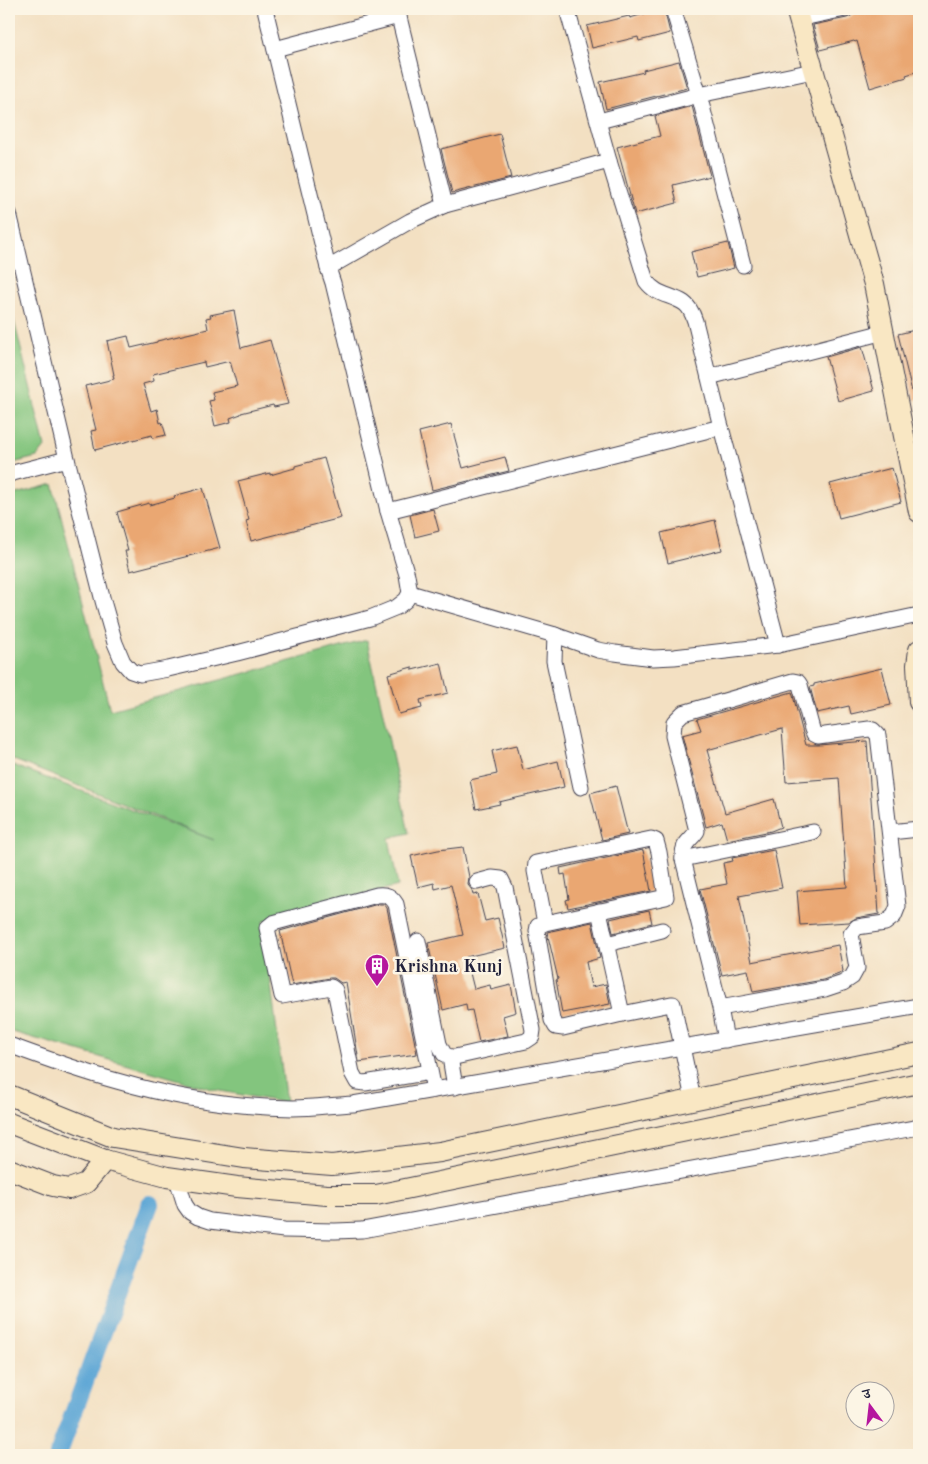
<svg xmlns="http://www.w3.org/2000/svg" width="928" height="1464" font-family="'Old Standard TT','Noto Serif Devanagari',serif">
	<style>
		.green { fill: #83c57e; stroke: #52745c }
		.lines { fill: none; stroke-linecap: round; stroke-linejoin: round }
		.canal { stroke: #5fa7d6; stroke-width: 18 }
		.building { fill: #eaa772 }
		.street-casing { stroke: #413e4f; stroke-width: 17 }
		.secondary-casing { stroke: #413e4f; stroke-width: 22 }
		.street { stroke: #fff; stroke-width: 15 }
		.secondary { stroke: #f9e7c3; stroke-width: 20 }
		.labels { text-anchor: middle; stroke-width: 5; stroke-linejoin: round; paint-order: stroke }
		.poi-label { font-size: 18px; font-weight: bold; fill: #22223b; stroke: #fcf5e5; text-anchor: start }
	</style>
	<rect width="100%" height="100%" fill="#fcf5e5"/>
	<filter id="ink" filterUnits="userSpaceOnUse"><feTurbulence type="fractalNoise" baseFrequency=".02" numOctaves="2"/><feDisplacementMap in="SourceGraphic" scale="10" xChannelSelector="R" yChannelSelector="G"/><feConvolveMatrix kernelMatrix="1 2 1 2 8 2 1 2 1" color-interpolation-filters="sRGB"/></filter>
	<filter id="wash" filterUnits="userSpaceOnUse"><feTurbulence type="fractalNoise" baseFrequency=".0096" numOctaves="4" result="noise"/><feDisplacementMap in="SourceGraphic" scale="20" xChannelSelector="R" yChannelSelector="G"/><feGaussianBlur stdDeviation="1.12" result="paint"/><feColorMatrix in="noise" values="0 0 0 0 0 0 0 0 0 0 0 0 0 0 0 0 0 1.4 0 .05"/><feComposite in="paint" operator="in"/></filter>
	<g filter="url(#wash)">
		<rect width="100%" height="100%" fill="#f3e0c2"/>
		<g class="green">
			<path d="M 9,300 L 45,447 L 37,457 L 9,464 Z"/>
			<path d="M 53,484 L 110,710 L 367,640 L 409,833 L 389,838 L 398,886 L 263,921 L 286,1103 L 215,1090 L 9,1031 L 9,764 L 214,840 L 9,758 L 9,496 Z"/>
		</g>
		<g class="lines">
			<path class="canal" d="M 58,1455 L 150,1204"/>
		</g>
		<g id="blocks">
			<g class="building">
				<path d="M 661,9 L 664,9 L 670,33 L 639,41 L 638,37 L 592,48 L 587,26 L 629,16 L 630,18 Z"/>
				<path d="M 867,9 L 919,9 L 919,71 L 906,75 L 907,77 L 870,88 L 857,41 L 855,42 L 854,41 L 820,50 L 813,25 L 847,18 L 851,16 L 854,13 Z"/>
				<path d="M 679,61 L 687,88 L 606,109 L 600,82 L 644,72 L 643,70 Z"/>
				<path d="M 692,106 L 710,176 L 673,185 L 677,203 L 635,214 L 617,147 L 660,136 L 655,116 Z"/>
				<path d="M 500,134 L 511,178 L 452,193 L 441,149 Z"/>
				<path d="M 728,243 L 734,268 L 697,277 L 691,252 Z"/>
				<path d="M 234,310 L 241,348 L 270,340 L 288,404 L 274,407 L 273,405 L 241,413 L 241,414 L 230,418 L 231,422 L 215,426 L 209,401 L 214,400 L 212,392 L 237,386 L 230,361 L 205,367 L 204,362 L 153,374 L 154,381 L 143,384 L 151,411 L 157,409 L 160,423 L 162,422 L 166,435 L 153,438 L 152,435 L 95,450 L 91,431 L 96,430 L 85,386 L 114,379 L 113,375 L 114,375 L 107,341 L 128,336 L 131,348 L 157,342 L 157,341 L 208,329 L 206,318 L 211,317 L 210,315 Z"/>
				<path d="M 919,329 L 919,399 L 914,400 L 898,334 Z"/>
				<path d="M 862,347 L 874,391 L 838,401 L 826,357 Z"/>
				<path d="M 451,424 L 463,468 L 505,457 L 509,471 L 432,490 L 419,432 Z"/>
				<path d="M 324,458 L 341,518 L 251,541 L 246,521 L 249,520 L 238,481 L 270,473 L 270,475 L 295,468 L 295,466 Z"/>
				<path d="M 892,468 L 901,502 L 839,518 L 830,484 Z"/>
				<path d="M 203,488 L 220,548 L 130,571 L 125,551 L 128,551 L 117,512 L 149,503 L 149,505 L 175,498 L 174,496 Z"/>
				<path d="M 433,509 L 439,531 L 415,537 L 410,515 Z"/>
				<path d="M 715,520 L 722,550 L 668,563 L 661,533 Z"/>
				<path d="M 441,663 L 448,693 L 420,700 L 422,708 L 399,714 L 388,674 L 412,667 L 412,670 Z"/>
				<path d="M 882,668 L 891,705 L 851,714 L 849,706 L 817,713 L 810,687 L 814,686 L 814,684 Z"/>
				<path d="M 792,692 L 806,745 L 819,745 L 867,741 L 879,914 L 856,918 L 849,922 L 800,925 L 797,891 L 847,887 L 839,778 L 786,782 L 782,729 L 707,750 L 725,813 L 774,799 L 781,827 L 771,831 L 727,840 L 722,822 L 706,827 L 682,735 L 701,730 L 697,719 Z"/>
				<path d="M 517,745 L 523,770 L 558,761 L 564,787 L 499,802 L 500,804 L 476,809 L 470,780 L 497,774 L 492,751 Z"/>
				<path d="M 616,786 L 628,834 L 602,840 L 590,793 Z"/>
				<path d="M 463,847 L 469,877 L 468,885 L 472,890 L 473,895 L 478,894 L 485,921 L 498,918 L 505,948 L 466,957 L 474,989 L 490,985 L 491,990 L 511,985 L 516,1012 L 503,1016 L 508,1036 L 479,1042 L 472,1010 L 467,1011 L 466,1004 L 443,1010 L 428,943 L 463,935 L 451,885 L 435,889 L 434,883 L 418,887 L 411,856 L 438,850 Z"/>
				<path d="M 643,850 L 651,891 L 568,908 L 566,900 L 569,899 L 565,874 L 561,875 L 560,868 Z"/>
				<path d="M 774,850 L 782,888 L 739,896 L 752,962 L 838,945 L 843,971 L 839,974 L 823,980 L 753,992 L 748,970 L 722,975 L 700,889 L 727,884 L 723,863 L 733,861 L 732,858 Z"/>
				<path d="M 378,904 L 384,904 L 387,908 L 417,1054 L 359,1062 L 346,982 L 341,983 L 334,978 L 330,978 L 292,985 L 280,931 Z"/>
				<path d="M 649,910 L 652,923 L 613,933 L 610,919 Z"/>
				<path d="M 592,922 L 600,958 L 586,962 L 591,987 L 606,984 L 610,1004 L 562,1013 L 556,980 L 558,979 L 547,932 Z"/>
			</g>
		</g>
	</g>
	<g filter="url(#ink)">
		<use href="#blocks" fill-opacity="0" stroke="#413e4f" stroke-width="1"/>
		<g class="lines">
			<defs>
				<g id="street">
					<path d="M 397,9 L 445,205"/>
					<path d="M 567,9 L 609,161 L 646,281 C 657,296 670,294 684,303 C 690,307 693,315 695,321 L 721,427 L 778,645"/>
					<path d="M 673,9 L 699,95 L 743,265"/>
					<path d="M 798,19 L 845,9"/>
					<path d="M 275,49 L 399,16"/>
					<path d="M 599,121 L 699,95 L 813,71"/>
					<path d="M 9,213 L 67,459 L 103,601 L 115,643 L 123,662 L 131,671 L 140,674 L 168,669 L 237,653 L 370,618 L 397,607 L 406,600 L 410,593 L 407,575 L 388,511 L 333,283 L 328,268 L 265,9"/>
					<path d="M 328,268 L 410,221 L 445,205 L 609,161"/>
					<path d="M 709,377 L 884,332"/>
					<path d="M 9,474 L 67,459"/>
					<path d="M 388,511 L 721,427"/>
					<path d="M 410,593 L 555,635 L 598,650 L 615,653 L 653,658 L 674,657 L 778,645 L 919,615"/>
					<path d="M 555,635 L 554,661 L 581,787"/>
					<path d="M 890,832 L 919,829"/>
					<path d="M 683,859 L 813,832"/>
					<path d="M 599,911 L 622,1014"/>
					<path d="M 545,923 L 535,871 L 536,863 L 651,839 L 656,841 L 659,852 L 666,897 L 545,923 L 538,926 L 537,931 L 552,1020 L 556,1027 L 563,1028 L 622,1014 L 671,1004 L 673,1004 L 693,1099"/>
					<path d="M 418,941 L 439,1044 L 444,1054 L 450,1057 L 455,1057 L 526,1041 L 532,1037 L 533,1030 L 505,887 L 501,879 L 492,878 L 477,882"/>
					<path d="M 607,944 L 662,930"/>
					<path d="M 720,1008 L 825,989 L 843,983 L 852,977 L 857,968 L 851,934 L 857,927 L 885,923 L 894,916 L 898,906 L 878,735 L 873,730 L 869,729 L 818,736 L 814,734 L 812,729 L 800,685 L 798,682 L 793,681 L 683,713 L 674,722 L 673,736 L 697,831 C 689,843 682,842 683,859 L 720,1008 L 726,1040"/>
					<path d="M 9,1045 C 44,1058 80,1071 117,1081 C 172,1097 235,1107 293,1108 C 313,1108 333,1105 353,1104 L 919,1006"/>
					<path d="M 450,1057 L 455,1087"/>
					<path d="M 430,1072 L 365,1083 L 357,1082 L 352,1073 L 335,990 L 331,987 L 282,996 L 267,928 L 273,923 L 377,895 C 387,894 391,896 396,904 L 434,1090"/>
					<path d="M 177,1179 L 185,1205 L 190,1212 L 198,1217 L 210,1221 L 284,1230 L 335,1231 L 362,1230 L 919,1127"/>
				</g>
				<g id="secondary">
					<path d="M 796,9 L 874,284 L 919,512"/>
					<path d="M 919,650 L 917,665 L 919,702"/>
					<path d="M 9,1095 L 113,1137 L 244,1158 L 332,1165 L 440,1152 L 919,1053"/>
					<path d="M 9,1123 L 105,1160 L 167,1177 L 237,1187 L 327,1195 L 376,1195 L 919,1083"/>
					<path d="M 9,1169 L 53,1186 L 69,1189 L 86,1183 L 105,1160"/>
				</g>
			</defs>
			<use href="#street" class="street-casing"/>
			<use href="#secondary" class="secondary-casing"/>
			<use href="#street" class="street"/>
			<use href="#secondary" class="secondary"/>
		</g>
	</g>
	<defs>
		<symbol id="building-pin" viewBox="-11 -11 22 30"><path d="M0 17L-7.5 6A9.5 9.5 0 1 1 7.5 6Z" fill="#b5179e" stroke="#fcf5e5"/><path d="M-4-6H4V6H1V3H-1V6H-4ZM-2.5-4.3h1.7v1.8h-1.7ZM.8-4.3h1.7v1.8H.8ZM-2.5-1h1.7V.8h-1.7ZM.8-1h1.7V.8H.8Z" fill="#fff"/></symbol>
	</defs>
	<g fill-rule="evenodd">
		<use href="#building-pin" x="363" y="952" width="28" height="38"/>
	</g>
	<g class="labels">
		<g class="poi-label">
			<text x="394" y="972">Krishna Kunj</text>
		</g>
	</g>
	<rect width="928" height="1464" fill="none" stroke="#fcf5e5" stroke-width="30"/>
	<g transform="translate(870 1406) rotate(345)"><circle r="24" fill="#fcf5e5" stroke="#a5a1a1"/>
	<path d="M0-4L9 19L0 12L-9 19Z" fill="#b5179e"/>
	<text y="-8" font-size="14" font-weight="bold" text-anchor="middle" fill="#22223b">उ</text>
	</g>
</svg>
